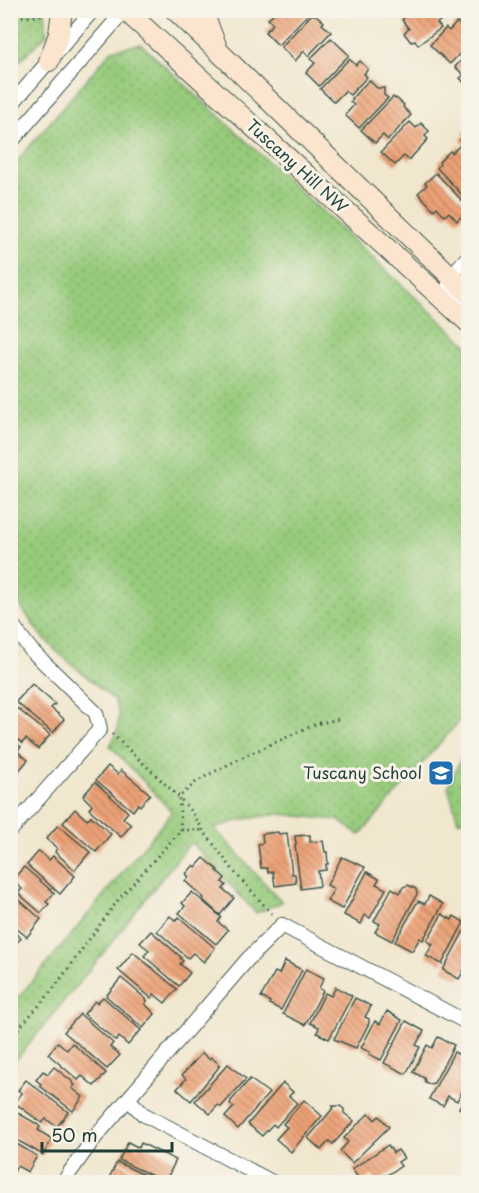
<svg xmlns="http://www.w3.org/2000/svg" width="479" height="1193" font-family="'Playpen Sans',sans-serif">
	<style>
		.park { fill: url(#park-dots); stroke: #5b8458; stroke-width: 1.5 }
		.building { fill: url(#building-back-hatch) }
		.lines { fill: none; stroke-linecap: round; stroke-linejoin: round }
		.street-casing { stroke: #3e564b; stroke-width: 16 }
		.secondary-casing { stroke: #3e564b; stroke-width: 22 }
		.path { stroke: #3e564b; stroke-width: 3; stroke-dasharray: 1.5 4.5; stroke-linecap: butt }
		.street { stroke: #fff; stroke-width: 14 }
		.secondary { stroke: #fbe5cf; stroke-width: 20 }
		.labels { text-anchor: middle; stroke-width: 6; stroke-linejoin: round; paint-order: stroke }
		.street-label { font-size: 16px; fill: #1f3d34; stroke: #f7f3e8 }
		.poi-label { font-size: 16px; fill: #1f3d34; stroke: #f7f3e8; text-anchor: end }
	</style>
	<defs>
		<pattern id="park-dots" width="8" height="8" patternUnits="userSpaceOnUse" patternTransform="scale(1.5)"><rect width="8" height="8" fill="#97cb7c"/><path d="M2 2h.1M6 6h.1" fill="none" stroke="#7ba666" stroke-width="1.8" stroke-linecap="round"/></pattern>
		<pattern id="building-back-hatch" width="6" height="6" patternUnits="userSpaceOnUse" patternTransform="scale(1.5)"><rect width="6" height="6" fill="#eda176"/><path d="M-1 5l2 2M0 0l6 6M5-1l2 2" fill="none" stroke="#bf8462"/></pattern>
	</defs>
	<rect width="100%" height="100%" fill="#f7f3e8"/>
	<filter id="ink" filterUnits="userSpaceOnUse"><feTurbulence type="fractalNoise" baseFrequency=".0167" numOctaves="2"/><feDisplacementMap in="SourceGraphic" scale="12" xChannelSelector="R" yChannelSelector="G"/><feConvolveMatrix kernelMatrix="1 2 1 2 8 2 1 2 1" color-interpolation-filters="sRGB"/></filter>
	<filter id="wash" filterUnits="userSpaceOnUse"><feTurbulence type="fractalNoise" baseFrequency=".008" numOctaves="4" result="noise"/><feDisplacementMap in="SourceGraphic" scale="24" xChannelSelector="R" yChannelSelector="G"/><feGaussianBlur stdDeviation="1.35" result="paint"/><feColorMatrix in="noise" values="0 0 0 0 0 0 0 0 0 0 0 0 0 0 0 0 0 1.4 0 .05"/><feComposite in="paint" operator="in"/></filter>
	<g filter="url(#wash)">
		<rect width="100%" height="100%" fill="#f1e7cf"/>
		<g class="park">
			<path d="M 10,11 L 45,11 L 47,34 L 11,69 Z"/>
			<path d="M 141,44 L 468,346 L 468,711 L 360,835 L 338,820 L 278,814 L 245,819 L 214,828 L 282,902 L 256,913 L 191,842 L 146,898 L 117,936 L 11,1066 L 11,1006 L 71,935 L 172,812 L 110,746 L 117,733 L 119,714 L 114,700 L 55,650 L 36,629 L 10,590 L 11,168 L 112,50 Z"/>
			<path d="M 463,754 L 468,759 L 468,818 L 458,821 L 448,787 Z"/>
		</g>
		<g id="blocks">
			<g class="building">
				<path d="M 277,10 L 307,10 L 309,13 L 278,45 L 265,32 L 273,24 L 268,19 Z"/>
				<path d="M 413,10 L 446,10 L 442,14 L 444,18 L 437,23 L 441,28 L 418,45 L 415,40 L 411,42 L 404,33 L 409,29 L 402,20 L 404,18 L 403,17 Z"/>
				<path d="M 312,14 L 314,15 L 315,14 L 324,22 L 322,24 L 331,32 L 308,56 L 304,51 L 295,61 L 281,47 Z"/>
				<path d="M 468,19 L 468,45 L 450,64 L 430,45 L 446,28 L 449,31 L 457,22 L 461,26 Z"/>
				<path d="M 331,38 L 349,55 L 319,86 L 306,73 L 315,63 L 310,59 Z"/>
				<path d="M 468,53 L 468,87 L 460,78 L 464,75 L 455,67 Z"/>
				<path d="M 349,59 L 356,65 L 360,61 L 368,69 L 364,74 L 367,77 L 350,95 L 345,91 L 334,102 L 320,89 Z"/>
				<path d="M 369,80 L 377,88 L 384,88 L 384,95 L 388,98 L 359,128 L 345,115 L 354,105 L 350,102 L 353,99 L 352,98 Z"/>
				<path d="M 393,97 L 395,99 L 396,98 L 404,105 L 403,107 L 411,115 L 388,140 L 383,135 L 375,143 L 361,130 Z"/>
				<path d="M 410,122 L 416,128 L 421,123 L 429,131 L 425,136 L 428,139 L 409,160 L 404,156 L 395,165 L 381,152 Z"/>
				<path d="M 468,127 L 468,150 L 460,140 L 465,135 L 463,133 Z"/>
				<path d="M 459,146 L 468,155 L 468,201 L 437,168 L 440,164 L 439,162 L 450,151 L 452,153 Z"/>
				<path d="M 436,173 L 468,207 L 468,210 L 457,221 L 449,212 L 445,216 L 437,207 L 434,210 L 418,193 L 427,185 L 425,183 Z"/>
				<path d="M 32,684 L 55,704 L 51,708 L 64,719 L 53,733 L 16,702 Z"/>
				<path d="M 13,705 L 50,735 L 38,749 L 26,739 L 22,743 L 10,733 L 10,707 Z"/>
				<path d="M 10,738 L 21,747 L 17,751 L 28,760 L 16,774 L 10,769 Z"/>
				<path d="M 108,766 L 118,774 L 121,770 L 150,794 L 140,806 L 138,804 L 133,811 L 96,780 Z"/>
				<path d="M 95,782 L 128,812 L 123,818 L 131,825 L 121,837 L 89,809 L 92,805 L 83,796 Z"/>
				<path d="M 75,809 L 87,820 L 91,816 L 111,834 L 96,852 L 63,823 Z"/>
				<path d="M 58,825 L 90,852 L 75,870 L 55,852 L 57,848 L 46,839 Z"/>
				<path d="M 278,832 L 279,834 L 287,833 L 292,874 L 295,874 L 296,883 L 275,886 L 273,872 L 268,872 L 267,868 L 261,868 L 258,844 L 263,843 L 262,834 Z"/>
				<path d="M 310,835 L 310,842 L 323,841 L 325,852 L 327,852 L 328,864 L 326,864 L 326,870 L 318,871 L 320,886 L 301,889 L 295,845 L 296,844 L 295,836 Z"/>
				<path d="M 39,851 L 49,860 L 53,856 L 75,876 L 60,894 L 27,865 Z"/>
				<path d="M 342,857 L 365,867 L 342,909 L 327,901 L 334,889 L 327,885 Z"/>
				<path d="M 204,858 L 218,870 L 217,871 L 225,878 L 222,882 L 226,885 L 223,889 L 234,898 L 220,915 L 203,900 L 204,898 L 185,881 L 189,877 L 186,874 L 194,865 L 196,867 Z"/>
				<path d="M 24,867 L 54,893 L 46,902 L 49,904 L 41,913 L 18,893 L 22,889 L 12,880 Z"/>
				<path d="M 367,872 L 379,879 L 376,884 L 386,889 L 370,918 L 365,915 L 361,924 L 344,915 Z"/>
				<path d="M 408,885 L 416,889 L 417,894 L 392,941 L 375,932 L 380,924 L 374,921 L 392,888 L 400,893 L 403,887 Z"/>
				<path d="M 192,892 L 221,917 L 218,922 L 228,930 L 216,944 L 179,913 L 185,906 L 182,903 Z"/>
				<path d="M 429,896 L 443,904 L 423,940 L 420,938 L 412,951 L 395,942 L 418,901 L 425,904 Z"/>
				<path d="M 17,898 L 41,919 L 27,937 L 10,923 L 10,900 L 13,902 Z"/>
				<path d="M 442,914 L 452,920 L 454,916 L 464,922 L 442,964 L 426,956 L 433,944 L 427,941 Z"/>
				<path d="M 170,916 L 176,921 L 179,917 L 215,948 L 204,962 L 193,953 L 188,958 L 157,931 Z"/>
				<path d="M 10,929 L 21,938 L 10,950 Z"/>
				<path d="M 151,931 L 181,957 L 180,958 L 183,961 L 180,964 L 190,973 L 179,986 L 144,956 L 149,950 L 140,943 Z"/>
				<path d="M 464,931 L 468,933 L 468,969 L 465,968 L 459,979 L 443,970 Z"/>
				<path d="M 133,952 L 177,989 L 165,1003 L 154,994 L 151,998 L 118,970 Z"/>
				<path d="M 285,961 L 302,970 L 281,1010 L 269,1004 L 270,1002 L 261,997 L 275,972 L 279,974 Z"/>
				<path d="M 306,969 L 324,978 L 319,988 L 323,991 L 305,1025 L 283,1014 Z"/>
				<path d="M 121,978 L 145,998 L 147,1001 L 145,1004 L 155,1014 L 143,1028 L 106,996 Z"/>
				<path d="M 336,987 L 352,996 L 329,1039 L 317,1033 L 319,1027 L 310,1023 L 325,993 L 331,996 Z"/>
				<path d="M 103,997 L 141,1030 L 128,1045 L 119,1037 L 116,1041 L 84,1014 L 95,1001 L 97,1003 Z"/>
				<path d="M 355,998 L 371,1006 L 365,1017 L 369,1019 L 369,1023 L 356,1048 L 334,1039 Z"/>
				<path d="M 387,1011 L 402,1020 L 381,1060 L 369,1054 L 370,1052 L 361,1048 L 375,1021 L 380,1024 Z"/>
				<path d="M 80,1014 L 113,1043 L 110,1047 L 120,1055 L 107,1069 L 64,1032 Z"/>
				<path d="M 406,1021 L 424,1031 L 416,1045 L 420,1047 L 406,1074 L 384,1063 Z"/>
				<path d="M 438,1037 L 454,1045 L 434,1083 L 429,1084 L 425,1082 L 424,1078 L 413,1072 L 427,1045 L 432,1048 Z"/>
				<path d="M 58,1042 L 67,1050 L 72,1043 L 106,1073 L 94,1086 L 82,1076 L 78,1080 L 48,1054 Z"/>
				<path d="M 454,1052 L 468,1059 L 468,1063 L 464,1072 L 468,1074 L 468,1078 L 457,1101 L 448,1096 L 443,1106 L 429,1099 Z"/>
				<path d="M 202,1053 L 209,1059 L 211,1057 L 220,1065 L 218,1066 L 219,1067 L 191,1101 L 177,1089 L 186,1079 L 182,1075 Z"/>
				<path d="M 228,1064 L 246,1079 L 221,1107 L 218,1105 L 210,1114 L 195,1101 Z"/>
				<path d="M 54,1067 L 73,1082 L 72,1083 L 75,1085 L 72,1088 L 83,1097 L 73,1111 L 40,1086 L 41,1084 L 36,1080 L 43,1071 L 48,1074 Z"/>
				<path d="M 250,1079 L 269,1093 L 238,1129 L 225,1117 L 234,1107 L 230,1104 L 231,1101 Z"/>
				<path d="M 26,1080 L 68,1112 L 57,1127 L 46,1119 L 42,1123 L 15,1103 L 22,1093 L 18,1090 Z"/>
				<path d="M 283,1083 L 293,1092 L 289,1096 L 297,1103 L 276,1127 L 273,1124 L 262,1136 L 248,1124 Z"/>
				<path d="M 468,1089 L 468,1114 L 459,1108 Z"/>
				<path d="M 304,1100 L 322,1116 L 291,1152 L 276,1139 L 287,1127 L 283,1124 Z"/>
				<path d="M 333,1106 L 340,1106 L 344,1109 L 344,1113 L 354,1121 L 333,1144 L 329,1141 L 321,1150 L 308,1138 L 334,1107 Z"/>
				<path d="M 13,1110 L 37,1124 L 40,1127 L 38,1130 L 52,1139 L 43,1155 L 10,1136 L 10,1115 Z"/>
				<path d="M 369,1113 L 375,1120 L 379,1116 L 389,1127 L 352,1163 L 340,1151 L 348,1142 L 344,1138 Z"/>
				<path d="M 10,1140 L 37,1156 L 28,1172 L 17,1166 L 14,1172 L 10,1169 Z"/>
				<path d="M 128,1142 L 139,1148 L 141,1143 L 176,1160 L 165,1182 L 119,1160 Z"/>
				<path d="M 388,1145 L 393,1153 L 398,1150 L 404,1158 L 398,1162 L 401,1166 L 377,1182 L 373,1176 L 361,1182 L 352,1169 Z"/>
				<path d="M 117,1162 L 159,1182 L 113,1182 L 108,1180 Z"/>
			</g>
		</g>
	</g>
	<g filter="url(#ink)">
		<use href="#blocks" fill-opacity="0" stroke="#3e564b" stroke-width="1.5"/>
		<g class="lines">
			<defs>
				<g id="street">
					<path d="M 10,106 L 93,10"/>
					<path d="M 10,143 L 125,10"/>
					<path d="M 468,257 L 451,276 L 445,300 L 468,296"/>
					<path d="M 10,622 L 31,650 L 96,713 L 100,729 L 10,831"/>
					<path d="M 128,1099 L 143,1114 L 272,1182"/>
					<path d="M 64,1182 L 70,1172 L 92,1141 L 247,960 L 282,925 L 468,1023"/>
				</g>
				<g id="secondary">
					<path d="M 125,10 L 468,322"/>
					<path d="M 175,10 L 218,51 L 468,293"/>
					<path d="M 202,10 L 216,45"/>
					<path d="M 49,61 L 59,34 L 62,10"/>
				</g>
			</defs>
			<use href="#street" class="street-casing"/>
			<use href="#secondary" class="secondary-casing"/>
			<g class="path">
				<path d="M 10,15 L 31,17 L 44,14"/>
				<path d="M 112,734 L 179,797 L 193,814 L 203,830 L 236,874 L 273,915"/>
				<path d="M 181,830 L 179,797 L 195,783 L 208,775 L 245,756 L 316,724 L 339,719"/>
				<path d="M 10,1038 L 51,992 L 118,900 L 181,830 L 203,830"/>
			</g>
			<use href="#street" class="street"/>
			<use href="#secondary" class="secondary"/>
		</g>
	</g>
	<defs>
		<symbol id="school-square" viewBox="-11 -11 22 22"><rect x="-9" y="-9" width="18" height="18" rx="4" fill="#1f6fb2" stroke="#f7f3e8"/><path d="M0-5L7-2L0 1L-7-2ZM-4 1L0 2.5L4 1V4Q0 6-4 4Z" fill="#fff"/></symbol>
	</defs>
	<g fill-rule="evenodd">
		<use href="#school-square" x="426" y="758" width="30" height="30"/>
	</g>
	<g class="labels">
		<g class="street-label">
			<text transform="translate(297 166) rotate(42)" y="6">Tuscany Hill NW</text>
		</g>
		<g class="poi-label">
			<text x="422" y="779">Tuscany School</text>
		</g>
	</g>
	<rect width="479" height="1193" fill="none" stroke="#f7f3e8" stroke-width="36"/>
	<path d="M42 1142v9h130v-9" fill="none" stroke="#1f3d34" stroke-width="3"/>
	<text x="51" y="1142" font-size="18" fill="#1f3d34" stroke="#f7f3e8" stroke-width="4.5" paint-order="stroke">50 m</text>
</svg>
